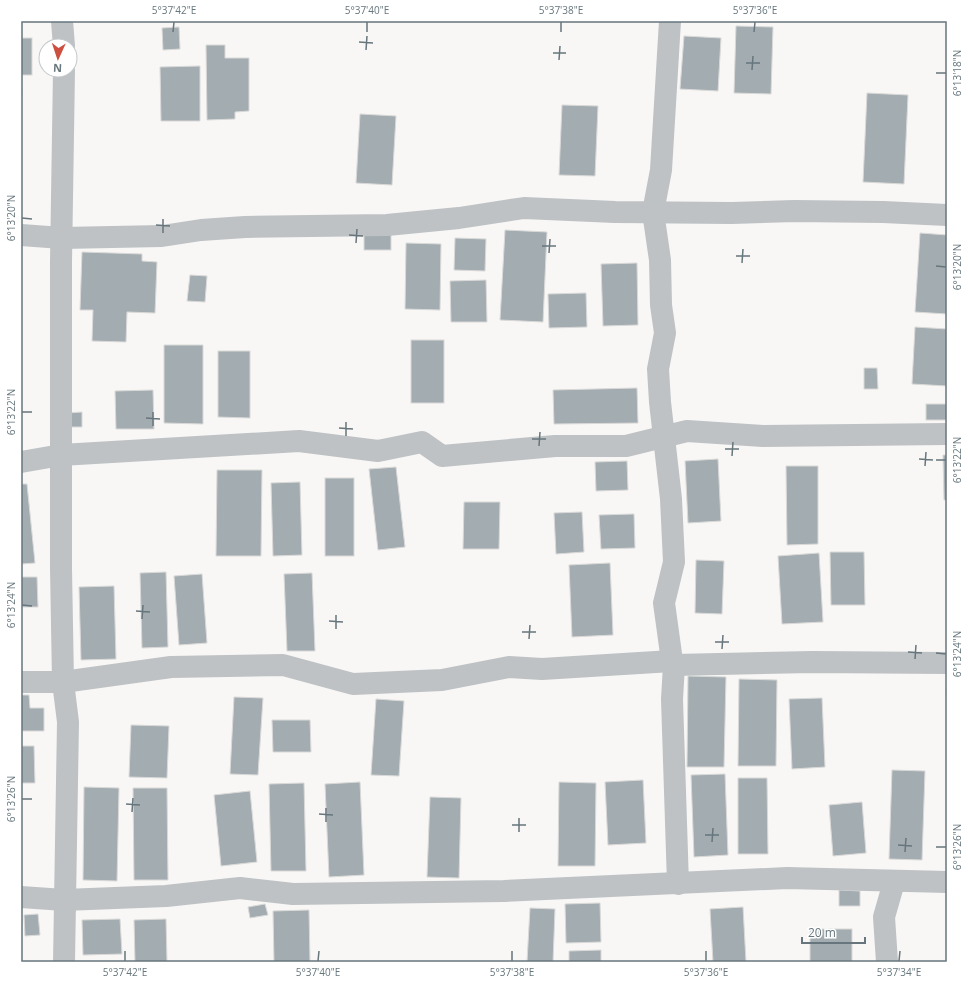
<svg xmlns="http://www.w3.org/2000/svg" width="968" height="983" font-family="'Open Sans',sans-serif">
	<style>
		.building { fill: #a3acb0; stroke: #d9d9d8 }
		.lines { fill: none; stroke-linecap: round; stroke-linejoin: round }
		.street { stroke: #bec2c4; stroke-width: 22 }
		.ticks { fill: none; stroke: #66767c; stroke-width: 1.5 }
		.neatline { fill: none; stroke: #66767c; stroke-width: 1.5 }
		.ticks-label { font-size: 10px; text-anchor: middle; fill: #66767c }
	</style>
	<rect width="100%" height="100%" fill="#f8f7f6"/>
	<g class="building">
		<path d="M 736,26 L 773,27 L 771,94 L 734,93 Z"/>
		<path d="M 179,27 L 180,49 L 163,50 L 162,28 Z"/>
		<path d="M 684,36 L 721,38 L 718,91 L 680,89 Z"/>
		<rect x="21" y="38" width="11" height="37"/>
		<path d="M 206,45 L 225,45 L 225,58 L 249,58 L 249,111 L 235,112 L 235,119 L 207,120 Z"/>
		<path d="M 200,66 L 200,121 L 161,121 L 160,67 Z"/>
		<path d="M 21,87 L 22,87 L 21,124 Z"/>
		<path d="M 867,93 L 908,95 L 904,184 L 863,182 Z"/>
		<path d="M 562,105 L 598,106 L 595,176 L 559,175 Z"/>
		<path d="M 360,114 L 396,116 L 392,185 L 356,183 Z"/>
		<path d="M 505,230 L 547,232 L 543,322 L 500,320 Z"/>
		<rect x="364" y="233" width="27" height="17"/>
		<path d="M 920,233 L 947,235 L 947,314 L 915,312 Z"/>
		<path d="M 455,238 L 486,239 L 485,271 L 454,270 Z"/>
		<path d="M 406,243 L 441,244 L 440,310 L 405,309 Z"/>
		<path d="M 82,252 L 142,254 L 142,261 L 157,262 L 155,313 L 127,312 L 126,342 L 92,341 L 93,310 L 80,310 Z"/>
		<path d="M 637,263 L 638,325 L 603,326 L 601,264 Z"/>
		<path d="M 190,275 L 207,276 L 205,302 L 187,301 Z"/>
		<path d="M 486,280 L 487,322 L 451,322 L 450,281 Z"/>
		<path d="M 586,293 L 587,327 L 549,328 L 548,294 Z"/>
		<path d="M 915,327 L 947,329 L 947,386 L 912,384 Z"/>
		<rect x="411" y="340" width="33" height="63"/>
		<path d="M 164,345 L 203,345 L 203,424 L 164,423 Z"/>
		<path d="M 218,351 L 250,351 L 250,418 L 218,417 Z"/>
		<path d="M 864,368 L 877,368 L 878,389 L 864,389 Z"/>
		<path d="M 637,388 L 638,423 L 554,424 L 553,390 Z"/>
		<path d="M 153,390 L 154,429 L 116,429 L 115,391 Z"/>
		<rect x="926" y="404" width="21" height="16"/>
		<path d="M 82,412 L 82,427 L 68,427 L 68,413 Z"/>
		<path d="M 943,455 L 947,455 L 947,500 L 944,500 Z"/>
		<path d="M 718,459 L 721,521 L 688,523 L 685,461 Z"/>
		<path d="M 627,461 L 628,490 L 596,491 L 595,462 Z"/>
		<path d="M 786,466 L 818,466 L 818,544 L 787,545 Z"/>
		<path d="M 396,467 L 405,547 L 378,550 L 369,469 Z"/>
		<path d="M 217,470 L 262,470 L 261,556 L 216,556 Z"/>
		<rect x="325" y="478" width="29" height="78"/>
		<path d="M 300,482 L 302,555 L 273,556 L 271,483 Z"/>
		<path d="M 21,484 L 27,484 L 35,563 L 21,564 Z"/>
		<path d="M 464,502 L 500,502 L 499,549 L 463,549 Z"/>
		<path d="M 582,512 L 584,552 L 556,554 L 554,513 Z"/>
		<path d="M 634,514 L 635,548 L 601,549 L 599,515 Z"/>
		<path d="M 830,552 L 864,552 L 865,605 L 831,605 Z"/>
		<path d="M 819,553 L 823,622 L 782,624 L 778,556 Z"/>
		<path d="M 696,560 L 724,561 L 722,614 L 695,613 Z"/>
		<path d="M 610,563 L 613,635 L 572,637 L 569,565 Z"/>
		<path d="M 166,572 L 168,647 L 142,648 L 140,573 Z"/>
		<path d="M 312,573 L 315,651 L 287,651 L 284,574 Z"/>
		<path d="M 202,574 L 207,643 L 179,645 L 174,576 Z"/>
		<path d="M 21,577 L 37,577 L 38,607 L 21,607 Z"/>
		<path d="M 114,586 L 116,659 L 81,660 L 79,587 Z"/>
		<path d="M 688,676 L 726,677 L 724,767 L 687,767 Z"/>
		<path d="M 739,679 L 777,680 L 776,766 L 738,766 Z"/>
		<path d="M 946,687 L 947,687 L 947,744 Z"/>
		<path d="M 21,695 L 29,695 L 30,708 L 44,708 L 44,731 L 21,731 Z"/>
		<path d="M 234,697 L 263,698 L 258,775 L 230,774 Z"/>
		<path d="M 822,698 L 825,767 L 792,769 L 789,699 Z"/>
		<path d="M 376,699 L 404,701 L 399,776 L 371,775 Z"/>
		<path d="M 272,720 L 310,720 L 311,752 L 273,752 Z"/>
		<path d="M 131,725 L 169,726 L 167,778 L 129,777 Z"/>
		<path d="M 21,746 L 34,746 L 35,783 L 21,783 Z"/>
		<path d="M 892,770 L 925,771 L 922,860 L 889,859 Z"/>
		<path d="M 725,774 L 728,855 L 694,857 L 691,775 Z"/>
		<path d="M 738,778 L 767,778 L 768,854 L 738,854 Z"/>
		<path d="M 643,780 L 646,843 L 608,845 L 605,782 Z"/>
		<path d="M 360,782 L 364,875 L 329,877 L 325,784 Z"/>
		<path d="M 559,782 L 596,783 L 595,866 L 558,866 Z"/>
		<path d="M 304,783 L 306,871 L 271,871 L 269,784 Z"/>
		<path d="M 84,787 L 119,788 L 117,881 L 83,880 Z"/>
		<path d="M 133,788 L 167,788 L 168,880 L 134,880 Z"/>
		<path d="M 250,791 L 257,862 L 221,866 L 214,795 Z"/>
		<path d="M 430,797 L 461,798 L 459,878 L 427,877 Z"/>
		<path d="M 862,802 L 866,853 L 833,856 L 829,805 Z"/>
		<path d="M 839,890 L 860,891 L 860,906 L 839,906 Z"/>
		<path d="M 600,903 L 601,942 L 566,943 L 565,904 Z"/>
		<path d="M 265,904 L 268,915 L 250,918 L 248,907 Z"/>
		<path d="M 743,907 L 746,962 L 713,962 L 710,909 Z"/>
		<path d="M 530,908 L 555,909 L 553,962 L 527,962 Z"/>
		<path d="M 309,910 L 310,962 L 274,962 L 273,911 Z"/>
		<path d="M 38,914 L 40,935 L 25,936 L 24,915 Z"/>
		<path d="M 120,919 L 122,954 L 83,955 L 82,920 Z"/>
		<path d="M 166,919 L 167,962 L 135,962 L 134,920 Z"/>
		<rect x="810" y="929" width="42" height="33"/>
		<path d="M 601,950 L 601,962 L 569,962 L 569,951 Z"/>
	</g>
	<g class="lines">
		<g class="street">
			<path d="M 62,21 L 64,46"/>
			<path d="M 670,21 L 661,170 L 653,212 L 660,260 L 661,305 L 665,333 L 658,369 L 660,402 L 671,499 L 674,562 L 664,603 L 672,661"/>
			<path d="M 64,70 L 61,262 L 61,568 L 63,682 L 68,722 L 64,962"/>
			<path d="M 21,235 L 62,238 L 162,236 L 201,230 L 245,227 L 387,225 L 459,218 L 524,208 L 615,212 L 732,213 L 794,211 L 883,212 L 947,215"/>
			<path d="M 21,462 L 61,455 L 299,441 L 378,451 L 422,442 L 442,456 L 555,446 L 626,446 L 687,431 L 763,436 L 947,434"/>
			<path d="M 674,665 L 672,699 L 678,884"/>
			<path d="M 21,682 L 63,682 L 171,667 L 283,665 L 353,684 L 442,680 L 509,667 L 542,669 L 672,661 L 674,665 L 812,662 L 947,663"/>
			<path d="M 21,897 L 64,900 L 166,896 L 240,888 L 293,894 L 504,891 L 787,878 L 947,882"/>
			<path d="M 887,962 L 884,917 L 894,882"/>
		</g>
	</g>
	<path class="ticks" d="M 173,32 L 174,22M 367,32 L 367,22M 561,32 L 561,22M 754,32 L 755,22M 359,42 L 373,43M 366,50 L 367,36M 553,53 L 566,53M 559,60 L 560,46M 746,63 L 760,63M 752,70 L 753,56M 936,73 L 946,73M 22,218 L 32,219M 156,225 L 170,226M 163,233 L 163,219M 349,235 L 363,236M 356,243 L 357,229M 542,246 L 556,246M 549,253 L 550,239M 736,256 L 750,256M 742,263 L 743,249M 936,266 L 946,267M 22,412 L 32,412M 146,418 L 160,419M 153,426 L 153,412M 339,428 L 353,429M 346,436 L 346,422M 532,439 L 546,439M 539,446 L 540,432M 725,449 L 739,449M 732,456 L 733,442M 919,459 L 933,460M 936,460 L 946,460M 925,466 L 926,452M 22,605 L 32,606M 136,611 L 150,612M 142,619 L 143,605M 329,621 L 343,622M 336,629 L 336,615M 522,632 L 536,632M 529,639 L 530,625M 715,642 L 729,642M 722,649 L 723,635M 908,652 L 922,653M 936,653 L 946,654M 915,659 L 916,645M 22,799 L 32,799M 126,804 L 140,805M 132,812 L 133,798M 319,814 L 333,815M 326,822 L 326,808M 512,825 L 526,825M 519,832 L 519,818M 705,835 L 719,835M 712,842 L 713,828M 898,845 L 912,846M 936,847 L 946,847M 905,852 L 906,838M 125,961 L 125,951M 318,961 L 319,951M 512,961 L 512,951M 706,961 L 706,951M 899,961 L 900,951"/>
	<rect width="968" height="983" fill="none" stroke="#ffffff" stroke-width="44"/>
	<g transform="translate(58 58) rotate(183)"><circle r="19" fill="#ffffff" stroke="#c2c8cb"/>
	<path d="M0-3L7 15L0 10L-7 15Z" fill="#cd4f40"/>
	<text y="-6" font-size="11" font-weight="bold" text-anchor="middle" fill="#66767c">N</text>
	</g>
	<path d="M802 937v6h63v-6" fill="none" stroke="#66767c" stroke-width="2"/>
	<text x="808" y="937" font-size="12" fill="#66767c" stroke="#ffffff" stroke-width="3" paint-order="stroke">20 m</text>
	<rect x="22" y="22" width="924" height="939" class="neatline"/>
	<g class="ticks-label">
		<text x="174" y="14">5°37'42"E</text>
		<text x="367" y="14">5°37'40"E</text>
		<text x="561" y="14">5°37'38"E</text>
		<text x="755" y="14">5°37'36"E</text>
		<text transform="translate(957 73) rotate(-90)" y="4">6°13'18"N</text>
		<text transform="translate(11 218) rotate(-90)" y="4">6°13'20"N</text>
		<text transform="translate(957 267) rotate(-90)" y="4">6°13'20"N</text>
		<text transform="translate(11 412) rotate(-90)" y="4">6°13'22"N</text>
		<text transform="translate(957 460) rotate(-90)" y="4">6°13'22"N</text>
		<text transform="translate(11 605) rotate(-90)" y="4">6°13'24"N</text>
		<text transform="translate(957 654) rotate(-90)" y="4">6°13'24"N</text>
		<text transform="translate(11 799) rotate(-90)" y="4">6°13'26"N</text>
		<text transform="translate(957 847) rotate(-90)" y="4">6°13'26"N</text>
		<text x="125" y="976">5°37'42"E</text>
		<text x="318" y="976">5°37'40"E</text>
		<text x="512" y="976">5°37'38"E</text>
		<text x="706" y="976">5°37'36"E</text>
		<text x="899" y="976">5°37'34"E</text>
	</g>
</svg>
